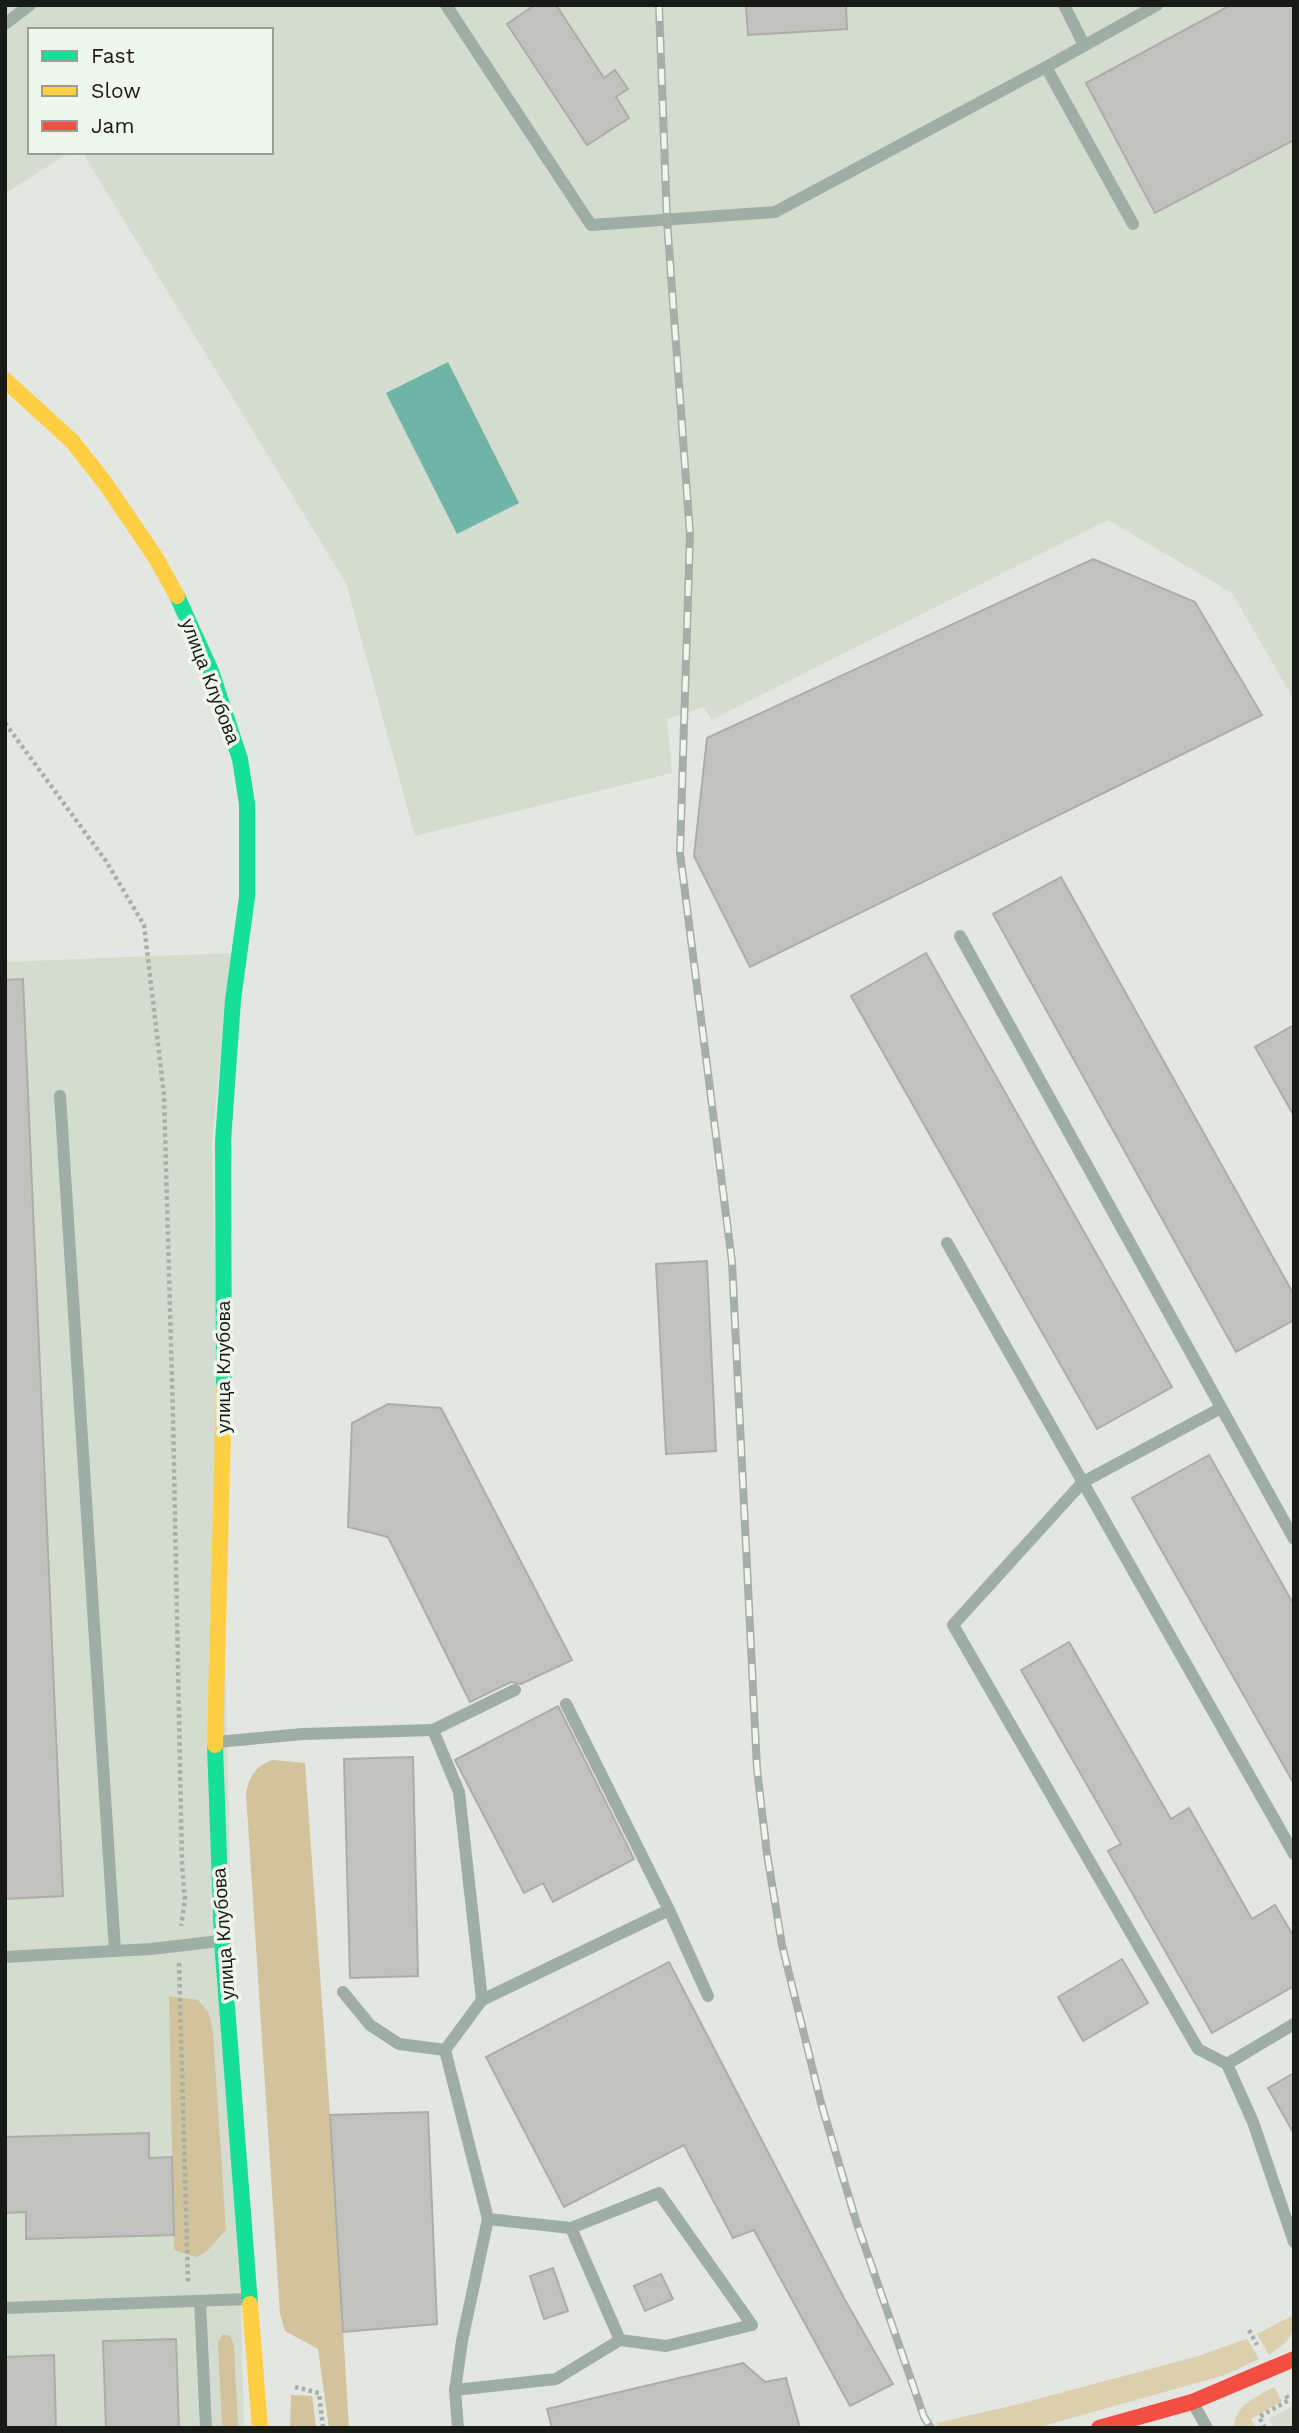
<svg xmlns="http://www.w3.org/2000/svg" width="1299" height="2433" font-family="'Work Sans',sans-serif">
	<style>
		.built { fill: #d4dcd0 }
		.green { fill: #dbcfae }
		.forest { fill: #d2c39c }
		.water { fill: #70b4a8 }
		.building { fill: #c1c2be; stroke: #acada9; stroke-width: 2 }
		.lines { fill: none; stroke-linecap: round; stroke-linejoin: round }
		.path { stroke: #a5b0a8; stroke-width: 4.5; stroke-dasharray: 3.5 3.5; stroke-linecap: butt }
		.lane { stroke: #9faea4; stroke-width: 12 }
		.fast { stroke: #16e098; stroke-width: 16 }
		.slow { stroke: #ffcf43; stroke-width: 16 }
		.jam { stroke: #f24e42; stroke-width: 16 }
		.rail-casing { stroke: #a6afa7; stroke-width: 8 }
		.rail { stroke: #eff6eb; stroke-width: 5; stroke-dasharray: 16; stroke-linecap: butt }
		.labels { text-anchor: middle; stroke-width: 7; stroke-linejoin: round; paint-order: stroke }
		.street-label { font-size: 19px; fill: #181a16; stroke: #eff6eb }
	</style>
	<rect width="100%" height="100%" fill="#e3e6e1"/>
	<g class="built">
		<path d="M 5,5 L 1294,5 L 1294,700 L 1232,593 L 1108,520 L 712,720 L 704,707 L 667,719 L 672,773 L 415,836 L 346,583 L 82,152 L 271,152 L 271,30 L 30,30 L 30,152 L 70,152 L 5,194 Z"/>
		<path d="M 231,953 L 212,1142 L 244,2428 L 5,2428 L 5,962 Z"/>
		<path d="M 1294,2405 L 1294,2428 L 1274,2428 L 1269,2419 Z"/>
	</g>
	<g class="green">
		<path d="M 1294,2315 C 1294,2339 1288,2341 1269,2355 L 1257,2334 Z"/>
		<path d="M 1247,2339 L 1259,2359 L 1225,2375 L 1036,2428 L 939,2428 L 937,2423 L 1019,2404 L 1195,2357 Z"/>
		<path d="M 1274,2387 L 1282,2401 L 1251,2419 L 1256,2428 L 1234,2428 C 1235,2405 1256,2397 1274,2387 Z"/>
	</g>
	<g class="forest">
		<path d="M 273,1760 L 305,1763 L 330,2115 L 349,2428 L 329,2428 L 318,2349 L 285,2331 L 280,2314 L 246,1794 C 249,1777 255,1766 273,1760 Z"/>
		<path d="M 169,1996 L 198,2000 L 209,2013 L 213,2032 L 226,2230 L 206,2252 L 196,2257 L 174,2250 Z"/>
		<path d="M 223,2334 L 230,2336 L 234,2344 L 238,2428 L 222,2428 L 218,2342 Z"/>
		<path d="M 291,2395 L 312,2396 L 316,2428 L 290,2428 Z"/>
	</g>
	<path class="water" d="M 448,362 L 519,503 L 457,534 L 386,393 Z"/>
	<g class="building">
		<path d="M 535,5 L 556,5 L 604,78 L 615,70 L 628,89 L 616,97 L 629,118 L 587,145 L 507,24 Z"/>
		<path d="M 746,5 L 846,5 L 847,29 L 748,35 Z"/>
		<path d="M 1231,5 L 1294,5 L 1294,140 L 1155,213 L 1086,83 Z"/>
		<path d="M 1093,559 L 1195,602 L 1262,715 L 750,967 L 694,856 L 707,738 Z"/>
		<path d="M 1061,877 L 1294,1295 L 1294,1320 L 1236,1352 L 993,914 Z"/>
		<path d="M 926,953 L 1172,1387 L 1097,1429 L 851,996 Z"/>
		<path d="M 23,979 L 63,1896 L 5,1899 L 5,980 Z"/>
		<path d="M 1294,1025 L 1294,1116 L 1255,1047 Z"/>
		<path d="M 707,1261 L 716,1451 L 666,1454 L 656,1264 Z"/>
		<path d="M 388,1404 L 441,1408 L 572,1660 L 521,1684 L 511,1682 L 470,1702 L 388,1537 L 348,1527 L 352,1423 Z"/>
		<path d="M 1209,1455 L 1294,1605 L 1294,1784 L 1132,1498 Z"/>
		<path d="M 1069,1642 L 1171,1819 L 1189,1808 L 1252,1919 L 1275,1905 L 1294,1937 L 1294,1986 L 1212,2033 L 1108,1851 L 1121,1844 L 1021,1670 Z"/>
		<path d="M 558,1706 L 634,1859 L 553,1902 L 543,1883 L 524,1893 L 455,1760 Z"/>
		<path d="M 413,1757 L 418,1976 L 350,1978 L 344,1759 Z"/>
		<path d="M 1122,1959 L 1148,2003 L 1083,2041 L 1058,1997 Z"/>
		<path d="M 669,1962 L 845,2300 L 893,2384 L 850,2406 L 754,2230 L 733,2238 L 684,2145 L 564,2207 L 486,2057 Z"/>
		<path d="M 1294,2073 L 1294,2134 L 1268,2088 Z"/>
		<path d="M 428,2112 L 437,2324 L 343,2332 L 330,2115 Z"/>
		<path d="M 149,2133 L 149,2158 L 172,2157 L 174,2235 L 26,2239 L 26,2212 L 5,2213 L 5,2137 Z"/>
		<path d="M 553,2268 L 568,2311 L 544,2319 L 530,2276 Z"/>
		<path d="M 661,2274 L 673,2299 L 645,2311 L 634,2286 Z"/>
		<path d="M 176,2339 L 179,2428 L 106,2428 L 103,2341 Z"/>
		<path d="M 54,2355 L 56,2428 L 5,2428 L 5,2357 Z"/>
		<path d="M 743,2363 L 765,2382 L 786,2378 L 800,2428 L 552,2428 L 547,2409 Z"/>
	</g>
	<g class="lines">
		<g class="path">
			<path d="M 5,723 L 106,861 L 144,925 L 164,1095 L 173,1416 L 182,1865 L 185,1900 L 181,1926"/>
			<path d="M 179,1963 L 188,2283"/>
			<path d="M 1249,2330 L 1257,2345"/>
			<path d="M 295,2387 L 319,2393 L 323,2428"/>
			<path d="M 1265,2428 L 1259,2417 L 1289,2400 L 1286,2395"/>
		</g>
		<g class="lane">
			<path d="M 446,5 L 591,225 L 775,212 L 1046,67 L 1157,5"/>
			<path d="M 1064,5 L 1084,45"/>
			<path d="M 5,24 L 30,5"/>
			<path d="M 1046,67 L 1133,224"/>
			<path d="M 960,936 L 1294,1539"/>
			<path d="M 60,1096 L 115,1951"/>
			<path d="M 947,1243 L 1294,1854"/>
			<path d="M 1221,1408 L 1083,1482 L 953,1625 L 1198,2049 L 1227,2064"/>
			<path d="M 566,1704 L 669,1910 L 708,1996"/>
			<path d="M 433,1730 L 515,1690"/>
			<path d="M 217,1742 L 303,1734 L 433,1730 L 459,1792 L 482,2000 L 445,2050"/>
			<path d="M 5,1957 L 151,1949 L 219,1941"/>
			<path d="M 343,1992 L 370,2025 L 399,2044 L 445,2050 L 488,2219 L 462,2341 L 455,2390 L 458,2428"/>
			<path d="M 482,2000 L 669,1910"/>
			<path d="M 1294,2024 L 1227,2064 L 1253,2122 L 1294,2242"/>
			<path d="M 571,2228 L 659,2193 L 752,2325 L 666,2346 L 620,2340"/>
			<path d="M 200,2301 L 206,2428"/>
			<path d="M 5,2308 L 248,2299"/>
			<path d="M 455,2390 L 556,2379 L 620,2340 L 571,2228 L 488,2219"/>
			<path d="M 1194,2405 L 1207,2428"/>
		</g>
		<g class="fast">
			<path d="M 177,596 L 211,671 L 240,759 L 247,804 L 247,897 L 233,1000 L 223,1141 L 224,1390"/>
			<path d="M 215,1745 L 222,1941 L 250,2304"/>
		</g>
		<g class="slow">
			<path d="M 5,380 L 72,441 L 105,483 L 156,558 L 177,596"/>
			<path d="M 215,1745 L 224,1390"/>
			<path d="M 250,2304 L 260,2428"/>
		</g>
		<path class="jam" d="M 1099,2428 L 1192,2402 L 1294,2359"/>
		<defs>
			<path id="rail" d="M 659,5 L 667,221 L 690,534 L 680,853 L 732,1262 L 757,1769 L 767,1854 L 782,1945 L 821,2103 L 856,2221 L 924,2417 L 931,2428"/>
		</defs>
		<use href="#rail" class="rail-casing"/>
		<use href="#rail" class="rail"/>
	</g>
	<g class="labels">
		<g class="street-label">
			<text transform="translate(211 681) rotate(69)" y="7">улица Клубова</text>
			<text transform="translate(223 1367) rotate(-90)" y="7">улица Клубова</text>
			<text transform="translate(223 1934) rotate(-94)" y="7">улица Клубова</text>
		</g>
	</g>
	<rect width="1299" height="2433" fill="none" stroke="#181a16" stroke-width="14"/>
	<rect x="28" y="28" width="245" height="126" fill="#eff6eb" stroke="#999e96" stroke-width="2"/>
	<rect x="42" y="51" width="35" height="10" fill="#16e098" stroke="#999e96" stroke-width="2"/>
	<text x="91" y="63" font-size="21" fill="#181a16">Fast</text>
	<rect x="42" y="86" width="35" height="10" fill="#ffcf43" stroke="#999e96" stroke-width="2"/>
	<text x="91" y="98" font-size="21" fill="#181a16">Slow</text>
	<rect x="42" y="121" width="35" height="10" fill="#f24e42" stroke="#999e96" stroke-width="2"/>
	<text x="91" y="133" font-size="21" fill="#181a16">Jam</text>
</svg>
